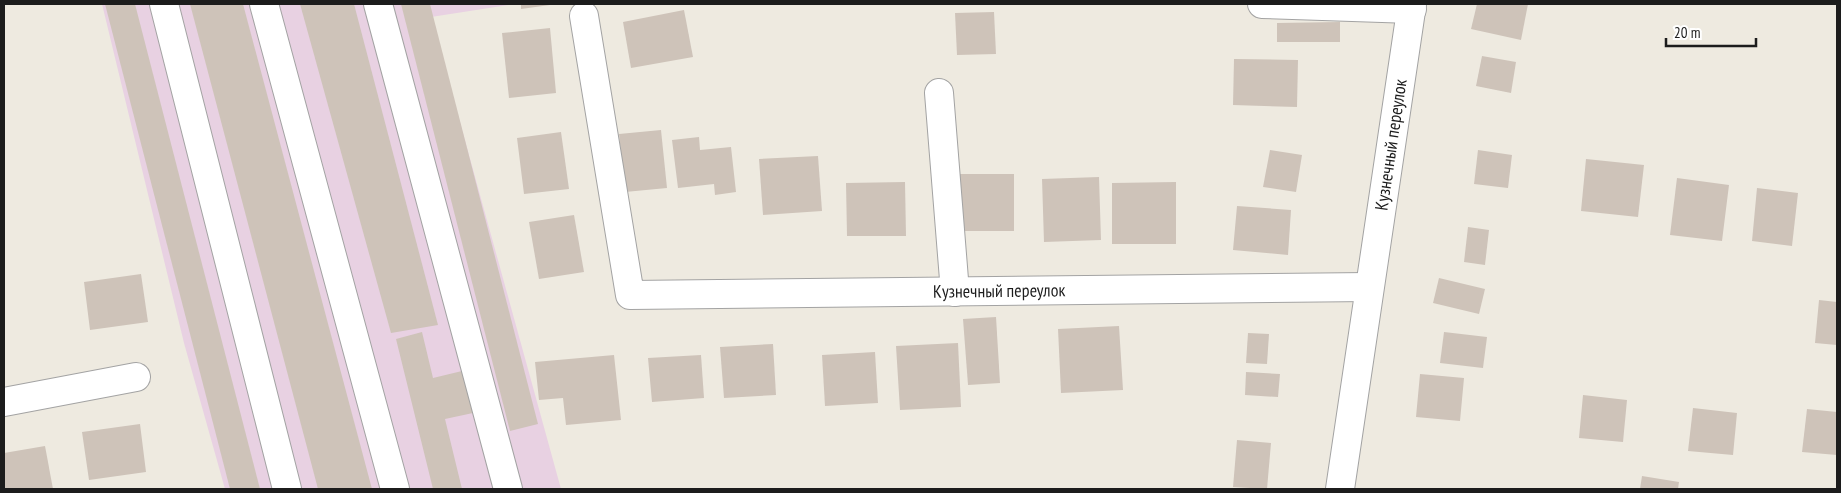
<svg xmlns="http://www.w3.org/2000/svg" width="1841" height="493" font-family="'PT Sans Narrow',sans-serif">
	<style>
		.industrial { fill: #e8d1e2 }
		.building { fill: #cec3b9 }
		.lines { fill: none; stroke-linecap: round; stroke-linejoin: round }
		.minor-casing { stroke: #a3a3a3; stroke-width: 30 }
		.minor { stroke: #fff; stroke-width: 28 }
		.labels { text-anchor: middle; stroke-width: 4.5; stroke-linejoin: round; paint-order: stroke }
		.street-label { font-size: 18px; fill: #1c1c1c; stroke: #fff }
	</style>
	<rect width="100%" height="100%" fill="#eeeae0"/>
	<path class="industrial" d="M 102,4 L 514,4 L 431,17 L 561,489 L 225,489 L 184,343 Z"/>
	<g class="building">
		<path d="M 105,4 L 135,4 L 260,489 L 230,489 Z"/>
		<path d="M 190,4 L 243,4 L 372,489 L 318,489 Z"/>
		<path d="M 300,4 L 354,4 L 438,325 L 391,333 Z"/>
		<path d="M 401,4 L 430,4 L 538,424 L 510,431 Z"/>
		<path d="M 521,4 L 550,4 L 550,5 L 521,9 Z"/>
		<path d="M 1477,4 L 1528,4 L 1521,40 L 1471,29 Z"/>
		<path d="M 684,10 L 693,57 L 631,68 L 623,22 Z"/>
		<path d="M 994,12 L 996,54 L 957,55 L 955,13 Z"/>
		<path d="M 1340,22 L 1340,42 L 1277,42 L 1277,23 Z"/>
		<path d="M 550,28 L 556,93 L 509,98 L 502,33 Z"/>
		<path d="M 1482,56 L 1516,62 L 1511,93 L 1476,86 Z"/>
		<path d="M 1234,59 L 1298,60 L 1297,107 L 1233,105 Z"/>
		<path d="M 661,130 L 667,188 L 625,192 L 619,134 Z"/>
		<path d="M 561,132 L 569,189 L 524,194 L 517,138 Z"/>
		<path d="M 699,137 L 700,150 L 731,147 L 736,192 L 715,195 L 714,184 L 678,188 L 672,140 Z"/>
		<path d="M 1270,150 L 1302,155 L 1296,192 L 1263,187 Z"/>
		<path d="M 1478,150 L 1512,155 L 1508,188 L 1474,184 Z"/>
		<path d="M 818,156 L 822,211 L 763,215 L 759,159 Z"/>
		<path d="M 1586,159 L 1644,165 L 1638,217 L 1581,211 Z"/>
		<rect x="960" y="174" width="54" height="57"/>
		<path d="M 1099,177 L 1101,240 L 1044,242 L 1042,179 Z"/>
		<path d="M 1677,178 L 1729,185 L 1722,241 L 1670,235 Z"/>
		<path d="M 905,182 L 906,236 L 847,236 L 846,183 Z"/>
		<path d="M 1176,182 L 1176,244 L 1112,244 L 1112,183 Z"/>
		<path d="M 1757,188 L 1798,193 L 1792,246 L 1752,241 Z"/>
		<path d="M 1237,206 L 1291,210 L 1288,255 L 1233,250 Z"/>
		<path d="M 574,215 L 584,272 L 539,279 L 529,222 Z"/>
		<path d="M 1468,227 L 1489,230 L 1485,265 L 1464,262 Z"/>
		<path d="M 141,274 L 148,322 L 90,330 L 84,282 Z"/>
		<path d="M 1439,278 L 1485,289 L 1479,314 L 1433,303 Z"/>
		<path d="M 1819,300 L 1837,302 L 1837,345 L 1815,343 Z"/>
		<path d="M 996,317 L 1000,383 L 968,385 L 963,319 Z"/>
		<path d="M 1119,326 L 1123,390 L 1061,393 L 1058,329 Z"/>
		<path d="M 422,332 L 433,378 L 462,371 L 473,413 L 445,419 L 462,489 L 433,489 L 396,339 Z"/>
		<path d="M 1444,332 L 1487,337 L 1483,368 L 1440,363 Z"/>
		<path d="M 1248,333 L 1269,334 L 1267,364 L 1246,363 Z"/>
		<path d="M 958,343 L 961,407 L 900,410 L 896,346 Z"/>
		<path d="M 773,344 L 776,395 L 724,398 L 720,347 Z"/>
		<path d="M 875,352 L 878,403 L 825,406 L 822,355 Z"/>
		<path d="M 614,355 L 621,420 L 566,425 L 563,398 L 539,400 L 535,362 Z"/>
		<path d="M 701,355 L 704,398 L 652,402 L 648,358 Z"/>
		<path d="M 1246,372 L 1280,374 L 1278,397 L 1245,395 Z"/>
		<path d="M 1420,374 L 1464,378 L 1460,421 L 1416,417 Z"/>
		<path d="M 1583,395 L 1627,400 L 1623,442 L 1579,438 Z"/>
		<path d="M 1693,408 L 1737,413 L 1733,455 L 1688,451 Z"/>
		<path d="M 1807,409 L 1837,412 L 1837,455 L 1802,452 Z"/>
		<path d="M 140,424 L 146,472 L 89,480 L 82,432 Z"/>
		<path d="M 1237,440 L 1271,443 L 1267,489 L 1233,487 Z"/>
		<path d="M 45,446 L 53,489 L 4,489 L 4,453 Z"/>
		<path d="M 1642,476 L 1679,482 L 1678,489 L 1640,489 Z"/>
	</g>
	<g class="lines">
		<defs>
			<g id="minor">
				<path d="M 164,4 L 287,489"/>
				<path d="M 264,4 L 395,489"/>
				<path d="M 378,4 L 508,489"/>
				<path d="M 1262,4 L 1412,9"/>
				<path id="s1" d="M 584,16 L 630,295 L 1369,287"/>
				<path d="M 939,93 L 955,292"/>
				<path d="M 4,402 L 136,377"/>
				<path id="s2" d="M 1340,489 L 1412,4"/>
			</g>
		</defs>
		<use href="#minor" class="minor-casing"/>
		<use href="#minor" class="minor"/>
	</g>
	<g class="labels">
		<g class="street-label">
			<text dy="6" stroke="none"><textPath href="#s2" startOffset="348">Кузнечный переулок</textPath></text>
			<text dy="6" stroke="none"><textPath href="#s1" startOffset="652">Кузнечный переулок</textPath></text>
		</g>
	</g>
	<rect width="1841" height="493" fill="none" stroke="#1c1c1c" stroke-width="10"/>
	<path d="M1666 38v8h90v-8" fill="none" stroke="#1c1c1c" stroke-width="2.5"/>
	<text x="1674" y="38" font-size="15" fill="#1c1c1c" stroke="#ffffff" stroke-width="4" paint-order="stroke">20 m</text>
</svg>
